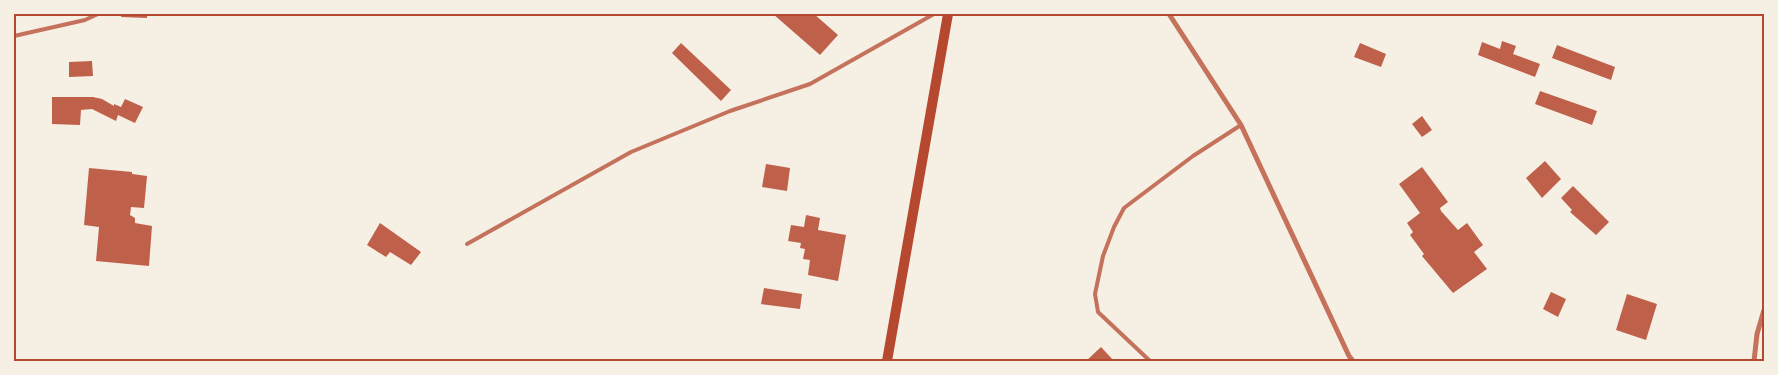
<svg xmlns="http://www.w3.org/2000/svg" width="1778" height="375" font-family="Mulish,sans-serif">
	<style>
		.building { fill: #bf614a }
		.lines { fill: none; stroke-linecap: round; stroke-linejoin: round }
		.service { stroke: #c5725c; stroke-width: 4 }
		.minor { stroke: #c5725c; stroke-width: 5 }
		.secondary { stroke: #b5482f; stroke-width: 10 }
		.neatline { fill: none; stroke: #b5482f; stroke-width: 2 }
	</style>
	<rect width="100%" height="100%" fill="#f6efe4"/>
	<g class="building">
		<path d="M 122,14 L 147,14 L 147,18 L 121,17 Z"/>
		<path d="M 773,14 L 814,14 L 838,35 L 820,55 Z"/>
		<path d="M 1502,41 L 1516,46 L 1513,54 L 1540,64 L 1535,77 L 1478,55 L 1482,42 L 1500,49 Z"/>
		<path d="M 681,43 L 731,90 L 721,101 L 672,53 Z"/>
		<path d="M 1360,43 L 1386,54 L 1381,67 L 1354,57 Z"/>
		<path d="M 1557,45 L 1615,67 L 1611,80 L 1552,58 Z"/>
		<path d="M 92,61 L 93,76 L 69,77 L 69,62 Z"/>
		<path d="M 1540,91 L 1597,111 L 1592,125 L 1535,104 Z"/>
		<path d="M 52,97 L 93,97 L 102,99 L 114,106 L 114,104 L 121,107 L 125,99 L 143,107 L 135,123 L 118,115 L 116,121 L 92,109 L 81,110 L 80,125 L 52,124 Z"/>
		<path d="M 1422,116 L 1432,130 L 1422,137 L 1412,124 Z"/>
		<path d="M 1545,161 L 1561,179 L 1542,198 L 1526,178 Z"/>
		<path d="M 766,164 L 790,168 L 787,191 L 762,187 Z"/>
		<path d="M 1422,167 L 1448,202 L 1440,208 L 1441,211 L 1458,230 L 1467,223 L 1483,245 L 1474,252 L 1487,269 L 1453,293 L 1422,256 L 1424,254 L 1410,235 L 1413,232 L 1407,223 L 1420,213 L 1399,184 Z"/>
		<path d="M 89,168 L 132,172 L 132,174 L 147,176 L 144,208 L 131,207 L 130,215 L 135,218 L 135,223 L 152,226 L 149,266 L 96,261 L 99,227 L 84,225 Z"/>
		<path d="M 1573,186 L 1609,222 L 1596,235 L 1570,212 L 1572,210 L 1561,198 Z"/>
		<path d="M 806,215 L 820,218 L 818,230 L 846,235 L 838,281 L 808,275 L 810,260 L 803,259 L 805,249 L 800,248 L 801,243 L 788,241 L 791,225 L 804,227 Z"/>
		<path d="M 380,223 L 421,252 L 411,265 L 390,252 L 386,257 L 367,245 Z"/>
		<path d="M 764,288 L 802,294 L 800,309 L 761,304 Z"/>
		<path d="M 1551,292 L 1566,299 L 1558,317 L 1543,309 Z"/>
		<path d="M 1627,294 L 1657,304 L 1646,340 L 1616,330 Z"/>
		<path d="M 1101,347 L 1114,361 L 1086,361 Z"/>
	</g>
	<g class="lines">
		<g class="service">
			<path d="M 14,36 L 85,20 L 98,14"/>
			<path d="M 467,244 L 631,152 L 730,111 L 810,84 L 934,14"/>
			<path d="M 1150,361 L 1098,312 L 1095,294 L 1103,256 L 1114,227 L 1124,208 L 1193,156 L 1241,125"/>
		</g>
		<g class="minor">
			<path d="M 1169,14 L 1241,125 L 1349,356 L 1353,361"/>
			<path d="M 1754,361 L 1757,334 L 1764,310"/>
		</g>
		<path class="secondary" d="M 887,361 L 948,14"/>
	</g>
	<rect width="1778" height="375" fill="none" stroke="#f6efe4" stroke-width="30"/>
	<rect x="15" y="15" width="1748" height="345" class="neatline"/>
</svg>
